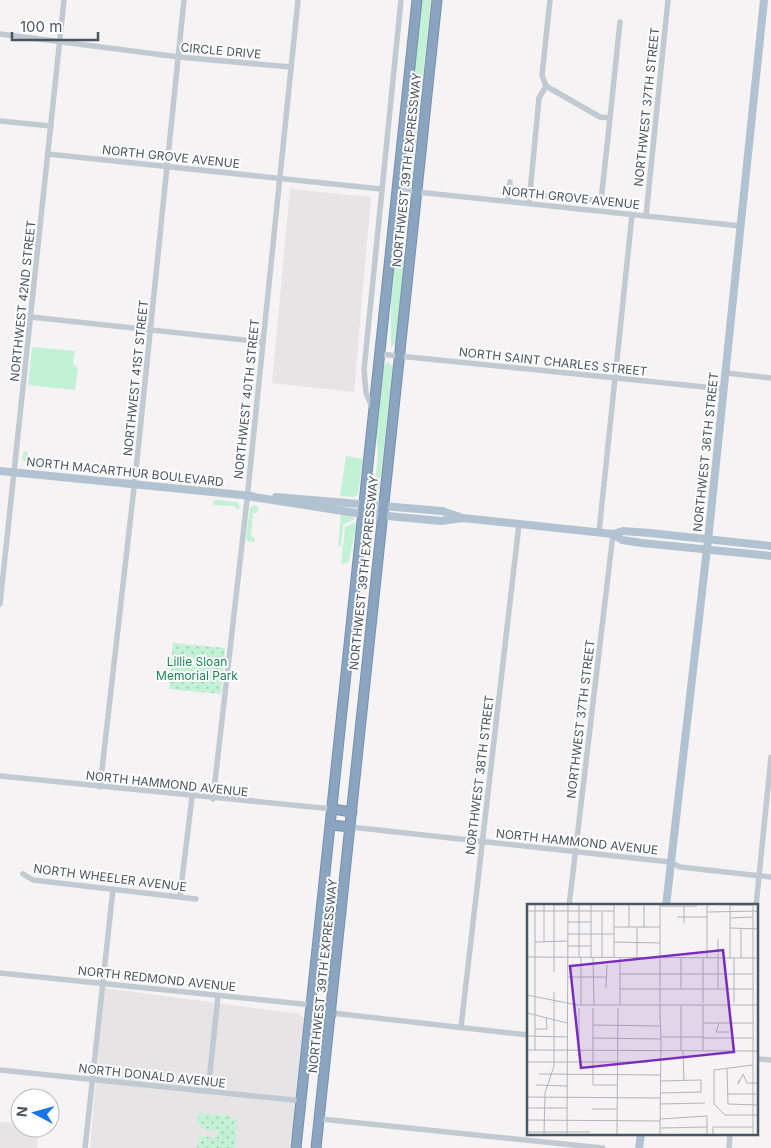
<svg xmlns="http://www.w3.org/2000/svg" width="771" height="1148" font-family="Inter,sans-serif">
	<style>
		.education { fill: #e6e4e5 }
		.grass { fill: #c3f1d5 }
		.park { fill: url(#park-dots) }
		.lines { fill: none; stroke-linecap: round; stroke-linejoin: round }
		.highway-casing { stroke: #7690ad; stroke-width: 11 }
		.minor { stroke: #c1cad2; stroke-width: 5.5 }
		.major { stroke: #b3c2d1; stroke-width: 8 }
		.highway { stroke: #8ba5c1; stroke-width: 9 }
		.labels { text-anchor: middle; stroke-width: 4; stroke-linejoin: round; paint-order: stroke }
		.street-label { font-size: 12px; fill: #4a5661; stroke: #fff }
		.park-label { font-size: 12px; fill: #17864f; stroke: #fff }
		.inset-road { fill: none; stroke: #b1b4b9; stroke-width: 1 }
		.view { fill: #7b2cbf; fill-opacity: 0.15; stroke: #7b2cbf; stroke-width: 2.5 }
		.inset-edge { fill: none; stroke: #4a5661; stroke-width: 2.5 }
	</style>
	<defs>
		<pattern id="park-dots" width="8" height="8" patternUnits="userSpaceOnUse" patternTransform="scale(1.25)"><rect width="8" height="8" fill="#c3f1d5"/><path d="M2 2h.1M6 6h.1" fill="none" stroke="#a0c6b0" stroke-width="1.8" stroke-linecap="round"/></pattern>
	</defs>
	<rect width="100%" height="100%" fill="#f5f3f3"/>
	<g class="education">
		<path d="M 290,189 L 371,197 L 354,392 L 272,383 Z"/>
		<path d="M 104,988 L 300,1014 L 304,1018 L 296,1112 L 289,1148 L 90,1148 Z"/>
		<path d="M 0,1122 L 20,1123 L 20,1128 L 39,1128 L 37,1148 L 0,1148 Z"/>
	</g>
	<g class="grass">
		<path d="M 421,0 L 431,0 L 412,177 L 409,182 L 406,176 L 409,125 Z"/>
		<path d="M 402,202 L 406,203 L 406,207 L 403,236 L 404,262 L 396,342 L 391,348 L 391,292 Z"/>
		<path d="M 32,347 L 75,351 L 73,363 L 78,368 L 75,390 L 28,385 Z"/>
		<path d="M 387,362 L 393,366 L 378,499 L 374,494 L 378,452 L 376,436 L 384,365 Z"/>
		<path d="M 24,451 L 28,452 L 29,463 L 54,466 L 54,468 L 28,465 L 22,459 Z"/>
		<path d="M 346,456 L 363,459 L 358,494 L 354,497 L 340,496 Z"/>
		<path d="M 215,500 L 237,502 L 241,508 L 235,509 L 235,506 L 212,505 Z"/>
		<path d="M 254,505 L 259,507 L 257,513 L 253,513 L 251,537 L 255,538 L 255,542 L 248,541 L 246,538 L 250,508 Z"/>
		<path d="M 341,514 L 351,515 L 355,519 L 343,525 L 341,546 L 338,546 Z"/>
		<path d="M 356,522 C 357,526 350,554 349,562 L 341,564 L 345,527 Z"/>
	</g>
	<g class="park">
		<path d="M 173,643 L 225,648 L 221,694 L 169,689 Z"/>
		<path d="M 198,1113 L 231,1116 L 230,1119 L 237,1120 L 235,1148 L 197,1148 L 199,1136 L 217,1138 L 218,1131 L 200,1128 L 200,1125 L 197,1125 Z"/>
	</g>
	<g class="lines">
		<defs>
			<g id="highway">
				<path d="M 333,809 L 352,812"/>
				<path d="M 331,825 L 351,827"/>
				<path d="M 322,912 L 341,914"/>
				<path d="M 312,1005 L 332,1013"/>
				<path d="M 296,1148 L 417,0"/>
				<path d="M 316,1148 L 437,0"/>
			</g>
		</defs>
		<use href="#highway" class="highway-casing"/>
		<g class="minor">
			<path d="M 0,34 L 179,57 L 291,67"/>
			<path d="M 546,86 L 600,117 L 610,118 L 620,22"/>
			<path d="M 0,121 L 51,126"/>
			<path d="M 48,154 L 381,189"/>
			<path d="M 398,190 L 741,226"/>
			<path d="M 530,194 L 601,201 L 610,118"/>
			<path d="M 508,201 L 510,182"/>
			<path d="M 529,203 L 539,98 L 546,86 L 542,75 L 550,0"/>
			<path d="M 646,216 L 668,0"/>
			<path d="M 31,317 L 263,342"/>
			<path d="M 379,354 L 724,389"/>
			<path d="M 726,373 L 771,378"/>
			<path d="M 373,409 L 366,393 L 364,370 L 401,0"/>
			<path d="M 599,532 L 632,215"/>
			<path d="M 0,604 L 64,0"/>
			<path d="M 0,776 L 333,809"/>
			<path d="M 100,787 L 136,470 L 184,0"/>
			<path d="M 213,799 L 246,509 L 298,0"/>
			<path d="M 351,827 L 670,862 L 680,867 L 771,877"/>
			<path d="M 23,874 L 33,880 L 196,899"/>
			<path d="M 180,896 L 192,797"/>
			<path d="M 569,906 L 613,534"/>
			<path d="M 756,906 L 771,757"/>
			<path d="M 0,973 L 312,1005"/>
			<path d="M 332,1013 L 528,1035"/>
			<path d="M 461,1027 L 519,524"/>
			<path d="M 757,1059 L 771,1060"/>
			<path d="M 0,1070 L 303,1101"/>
			<path d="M 208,1091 L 218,996"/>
			<path d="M 321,1119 L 603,1148"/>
			<path d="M 85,1148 L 113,889"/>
			<path d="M 729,1148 L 730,1134"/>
		</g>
		<g class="major">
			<path d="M 0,471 L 252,496"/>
			<path d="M 247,496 L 356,513 L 441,521 L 463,518 L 613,534 L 623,531 L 650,533 L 771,546"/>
			<path d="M 276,497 L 442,511 L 460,517"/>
			<path d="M 613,534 L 622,540 L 642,543 L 771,556"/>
			<path d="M 666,906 L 709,531 L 764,0"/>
			<path d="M 639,1148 L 641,1134"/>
		</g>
		<use href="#highway" class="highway"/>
	</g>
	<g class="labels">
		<g class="street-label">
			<text transform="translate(221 51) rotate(5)" y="4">CIRCLE DRIVE</text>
			<text transform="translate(647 107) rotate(-84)" y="4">NORTHWEST 37TH STREET</text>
			<text transform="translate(171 157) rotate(6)" y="4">NORTH GROVE AVENUE</text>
			<text transform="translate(407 170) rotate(-84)" y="4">NORTHWEST 39TH EXPRESSWAY</text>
			<text transform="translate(571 198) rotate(6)" y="4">NORTH GROVE AVENUE</text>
			<text transform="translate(23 301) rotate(-84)" y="4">NORTHWEST 42ND STREET</text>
			<text transform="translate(553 362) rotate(6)" y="4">NORTH SAINT CHARLES STREET</text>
			<text transform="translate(136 378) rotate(-84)" y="4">NORTHWEST 41ST STREET</text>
			<text transform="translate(247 399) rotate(-84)" y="4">NORTHWEST 40TH STREET</text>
			<text transform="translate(706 452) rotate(-84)" y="4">NORTHWEST 36TH STREET</text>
			<text transform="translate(125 472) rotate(6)" y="4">NORTH MACARTHUR BOULEVARD</text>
			<text transform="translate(364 573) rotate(-84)" y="4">NORTHWEST 39TH EXPRESSWAY</text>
			<text transform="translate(581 719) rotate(-83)" y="4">NORTHWEST 37TH STREET</text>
			<text transform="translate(480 775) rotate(-83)" y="4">NORTHWEST 38TH STREET</text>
			<text transform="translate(167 784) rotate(6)" y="4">NORTH HAMMOND AVENUE</text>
			<text transform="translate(577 842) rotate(6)" y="4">NORTH HAMMOND AVENUE</text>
			<text transform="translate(110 878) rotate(7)" y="4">NORTH WHEELER AVENUE</text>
			<text transform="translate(323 976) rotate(-84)" y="4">NORTHWEST 39TH EXPRESSWAY</text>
			<text transform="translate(157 979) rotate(6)" y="4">NORTH REDMOND AVENUE</text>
			<text transform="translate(152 1076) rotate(6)" y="4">NORTH DONALD AVENUE</text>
		</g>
		<g class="park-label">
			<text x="197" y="666">Lillie Sloan<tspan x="197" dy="14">Memorial Park</tspan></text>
		</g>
	</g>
	<g transform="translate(527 904)">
		<rect width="231" height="231" fill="#f5f3f3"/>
		<path class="inset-road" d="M 8,0 L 8,146M 52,0 L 52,54M 64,0 L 64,54M 87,0 L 87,54M 117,0 L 117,23M 133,0 L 133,114M 180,0 L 180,54M 226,0 L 226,231M 203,1 L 226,1M 133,2 L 170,2M 157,2 L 157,19M 0,7 L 87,7M 75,8 L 75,54M 180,8 L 232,7M 150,13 L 180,13M 203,14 L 226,13M 41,18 L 64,18M 87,23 L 133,23M 102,23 L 102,0M 110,23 L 110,54M 203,24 L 232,25M 41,30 L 87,30M 8,38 L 40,37M 17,38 L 17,0M 87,38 L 133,39M 40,42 L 64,42M 0,53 L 232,54M 54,54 L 54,101M 66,54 L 67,101M 93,54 L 93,101M 176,54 L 176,99M 203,54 L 203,0M 207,54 L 207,99M 214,54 L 214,24M 27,68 L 27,0M 93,70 L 226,70M 41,73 L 79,73M 79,84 L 80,61M 93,85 L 227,85M 154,85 L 154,54M 191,85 L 191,35M 0,91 L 50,101 L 232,101M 154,101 L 154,146M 176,101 L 176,147M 52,104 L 52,147M 66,104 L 66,181 L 90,181M 0,109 L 40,119M 133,112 L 134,135M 176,119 L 227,119M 192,119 L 189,128 L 202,128M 66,121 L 133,122M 8,125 L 20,125 L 19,113M 0,132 L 40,133M 134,133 L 176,133M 66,134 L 134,135M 176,134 L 227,134M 0,146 L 232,147M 156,147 L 157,177M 0,158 L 121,158M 226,161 L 187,166 L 187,200 L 198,211 L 232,211M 200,165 L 201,200 L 232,201M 12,170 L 133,171M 212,176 L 211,180 L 216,170 L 220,179 L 232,179M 9,181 L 40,182M 133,189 L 174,188 L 174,176 L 134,177M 200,190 L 232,190M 0,193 L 133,194M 133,200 L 178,199M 0,204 L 40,204M 65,205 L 90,205M 133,215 L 180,212 L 180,231M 0,216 L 133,217M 134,224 L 180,223M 0,228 L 63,228M 17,231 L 18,189 L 27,162 L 27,88M 40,231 L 41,0M 90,231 L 91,104M 133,231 L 134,135M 186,231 L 186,223 L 226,223"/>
		<path class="view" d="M 196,46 L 207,148 L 54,164 L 43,62 Z"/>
		<rect width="231" height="231" class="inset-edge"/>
	</g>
	<g transform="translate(35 1113) rotate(276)"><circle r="24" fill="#ffffff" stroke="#b7bbc0"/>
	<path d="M0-4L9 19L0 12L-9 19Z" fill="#1a73e8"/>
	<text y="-8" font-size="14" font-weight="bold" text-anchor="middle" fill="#4a5661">N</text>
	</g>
	<path d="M12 32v8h86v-8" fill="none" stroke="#4a5661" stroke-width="2.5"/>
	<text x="20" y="32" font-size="15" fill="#4a5661" stroke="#ffffff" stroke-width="4" paint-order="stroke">100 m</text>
</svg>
